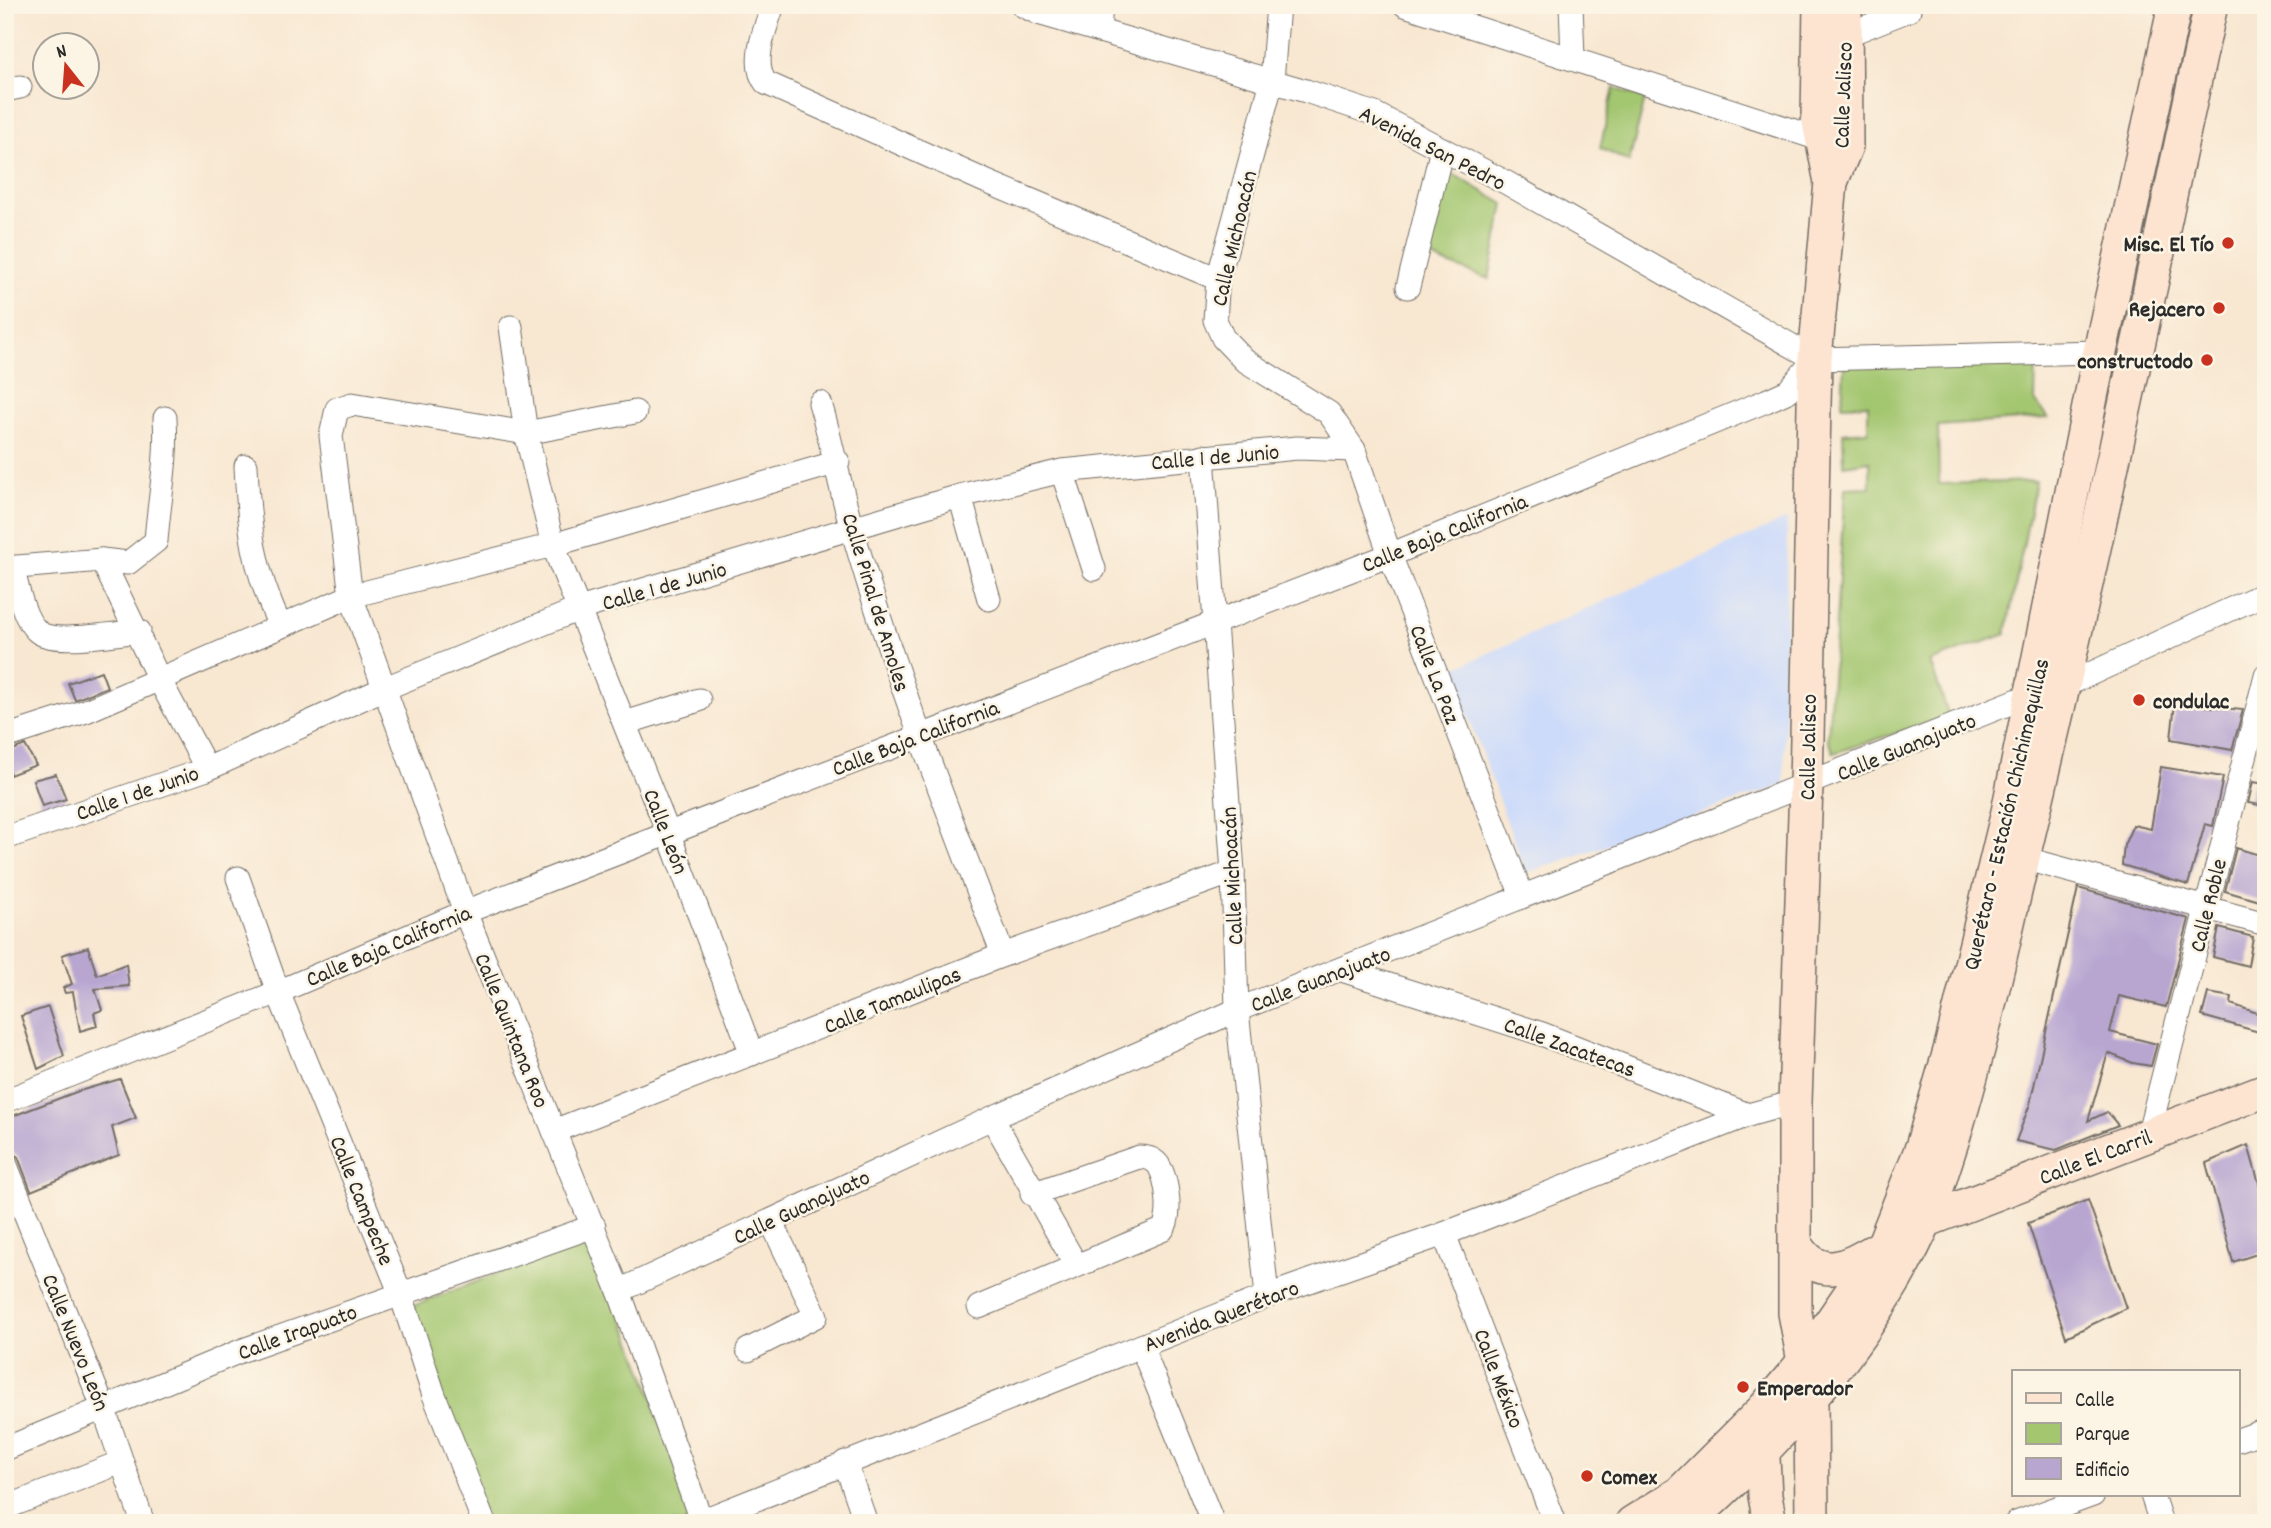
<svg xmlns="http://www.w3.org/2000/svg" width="2271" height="1528" font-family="Dekko,sans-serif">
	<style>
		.built { fill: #cddbfa }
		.green { fill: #a3c66f; stroke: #67784d; stroke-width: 2 }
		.building { fill: #b8a6d1 }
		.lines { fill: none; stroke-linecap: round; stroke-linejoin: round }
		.street-casing { stroke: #736d65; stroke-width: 25 }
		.secondary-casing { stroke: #736d65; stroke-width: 36 }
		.street { stroke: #fff; stroke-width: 23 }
		.secondary { stroke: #fde4d1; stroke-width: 33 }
		.poi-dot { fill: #c8321e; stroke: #fcf5e5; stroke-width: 2.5 }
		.labels { text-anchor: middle; stroke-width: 5; stroke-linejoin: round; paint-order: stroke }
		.street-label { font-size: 23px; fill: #2b2b2b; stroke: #fcf5e5 }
		.poi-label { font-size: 23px; font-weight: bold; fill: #2b2b2b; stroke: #fcf5e5; text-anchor: end }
	</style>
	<rect width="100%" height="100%" fill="#fcf5e5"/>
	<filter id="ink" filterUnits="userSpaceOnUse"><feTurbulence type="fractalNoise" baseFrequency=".0143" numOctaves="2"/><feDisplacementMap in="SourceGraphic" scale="14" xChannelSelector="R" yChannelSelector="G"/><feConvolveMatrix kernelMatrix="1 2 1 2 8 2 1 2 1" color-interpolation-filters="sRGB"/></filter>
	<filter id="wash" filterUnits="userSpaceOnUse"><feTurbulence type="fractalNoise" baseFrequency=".00686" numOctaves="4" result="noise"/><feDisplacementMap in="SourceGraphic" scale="28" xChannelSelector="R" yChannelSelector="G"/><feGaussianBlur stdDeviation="1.57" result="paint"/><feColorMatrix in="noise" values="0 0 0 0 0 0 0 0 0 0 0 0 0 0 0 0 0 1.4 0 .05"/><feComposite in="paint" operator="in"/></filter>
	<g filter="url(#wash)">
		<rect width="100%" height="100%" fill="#f8e7d1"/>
		<path class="built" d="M 1787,519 L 1784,785 L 1526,873 L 1451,670 Z"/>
		<g class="green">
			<path d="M 1614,88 L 1645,99 L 1629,162 L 1600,148 Z"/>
			<path d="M 1448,171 L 1504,204 L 1489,279 L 1429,257 Z"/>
			<path d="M 1844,363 L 2036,363 L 2035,401 L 2048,418 L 1938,426 L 1939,484 L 2036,481 L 2006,634 L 1930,662 L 1949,716 L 1834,753 L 1828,739 L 1845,488 L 1870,487 L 1870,461 L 1844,465 L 1843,433 L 1868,431 L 1868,404 L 1842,405 Z"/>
			<path d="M 593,1237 L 698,1518 L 687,1523 L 487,1523 L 405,1309 Z"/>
		</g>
		<g id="blocks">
			<g class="building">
				<path d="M 101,671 L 107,687 L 75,700 L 68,683 Z"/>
				<path d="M 2175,703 L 2243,710 L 2232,750 L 2171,739 Z"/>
				<path d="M 25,745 L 36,765 L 10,775 L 5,753 Z"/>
				<path d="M 2161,767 L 2223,777 L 2213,826 L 2205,824 L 2188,885 L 2122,865 L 2124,845 L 2133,825 L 2151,829 Z"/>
				<path d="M 56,774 L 66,799 L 42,806 L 33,780 Z"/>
				<path d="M 2253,782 L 2266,784 L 2266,806 L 2248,803 Z"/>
				<path d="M 2236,848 L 2266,857 L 2266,903 L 2225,891 Z"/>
				<path d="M 2078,888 L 2189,919 L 2166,1007 L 2119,996 L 2110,1032 L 2157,1044 L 2151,1066 L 2133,1063 L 2108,1053 L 2088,1121 L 2107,1112 L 2118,1125 L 2056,1150 L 2016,1141 L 2030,1104 Z"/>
				<path d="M 2219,928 L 2253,937 L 2248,966 L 2213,957 Z"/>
				<path d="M 88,947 L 97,975 L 126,964 L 129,986 L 95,989 L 102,1010 L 94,1013 L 97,1026 L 80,1031 L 73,992 L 65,993 L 63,988 L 72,984 L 62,955 Z"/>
				<path d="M 2208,993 L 2232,997 L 2231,1004 L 2266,1016 L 2266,1034 L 2202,1016 Z"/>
				<path d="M 48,1007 L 64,1056 L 38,1069 L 21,1016 Z"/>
				<path d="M 120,1079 L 136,1118 L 112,1127 L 119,1155 L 31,1191 L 18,1157 L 7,1149 L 5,1119 L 76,1092 Z"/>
				<path d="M 2248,1145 L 2266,1208 L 2266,1251 L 2233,1262 L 2206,1163 Z"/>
				<path d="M 2088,1200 L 2126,1308 L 2066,1337 L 2028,1223 Z"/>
			</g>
		</g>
	</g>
	<g filter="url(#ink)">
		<use href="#blocks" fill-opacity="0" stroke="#736d65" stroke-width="2"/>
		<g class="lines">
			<defs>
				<g id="street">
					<path d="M 773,5 C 766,26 750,64 766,83 L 985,181 L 1218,279"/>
					<path d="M 1022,5 L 1038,13 L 1306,91 L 1375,114 L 1507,183 L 1815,359"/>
					<path d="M 1278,5 L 1272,81 L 1218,279 L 1215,320 L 1223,338 L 1244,360 L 1329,413 L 1354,450 L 1390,555 L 1522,896"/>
					<path d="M 1405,5 L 1832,143"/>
					<path d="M 1571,5 L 1573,58"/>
					<path d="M 1099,31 L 1101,5"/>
					<path d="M 1844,36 L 1909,10"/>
					<path d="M 5,90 L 20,87"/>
					<path d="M 1408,287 L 1442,149"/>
					<path d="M 511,327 L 526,433 L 553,545 L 669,835 L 752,1054"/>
					<path d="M 1815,359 L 2100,352"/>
					<path d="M 820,403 C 833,446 840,489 853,532 C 895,676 949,815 1003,955"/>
					<path d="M 635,412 L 526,433 L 352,404 L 337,409 L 331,436 L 351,596 L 465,912 L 619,1291 L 702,1523"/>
					<path d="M 1203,456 L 1233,872 L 1237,1010 L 1267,1296"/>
					<path d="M 246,466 C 249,530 253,567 280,626"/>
					<path d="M 1062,471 L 1094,569"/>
					<path d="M 960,496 L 989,599"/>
					<path d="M 102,560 L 158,677 L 207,769"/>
					<path d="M 5,568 L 102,560 L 128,563 L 156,541 C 159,499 168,461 165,418"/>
					<path d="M 12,568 C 18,587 22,616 36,630 C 50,646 117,633 139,631"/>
					<path d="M 2064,686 L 2266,593"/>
					<path d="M 625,723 L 699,700"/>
					<path d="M 5,737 L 86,711 L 351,596 L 553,545 L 838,462"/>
					<path d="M 5,838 L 207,769 L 383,689 L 579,609 L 960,496 L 1062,471 L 1297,448 L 1354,450"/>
					<path d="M 2023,858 L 2266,924"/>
					<path d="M 238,878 L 278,992 L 400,1292 L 434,1395 L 484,1523"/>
					<path d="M 1342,970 L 1542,1034 L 1748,1115 L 1795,1102"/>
					<path d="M 5,1101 L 278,992 L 465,912 L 1390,555 L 1766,401 L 1788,391 L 1815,359"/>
					<path d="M 992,1118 L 1076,1265"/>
					<path d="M 554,1131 L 1003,955 L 1233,872"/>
					<path d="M 2148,1136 L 2266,675"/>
					<path d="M 5,1163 L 103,1407 L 143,1523"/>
					<path d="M 1444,1234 L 1555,1523"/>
					<path d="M 619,1291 L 992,1118 L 1237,1010 L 2033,694"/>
					<path d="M 979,1307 L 1162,1230 C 1173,1218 1167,1179 1159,1166 C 1154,1158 1146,1157 1139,1157 L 1032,1194"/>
					<path d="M 1141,1346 L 1213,1523"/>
					<path d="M 748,1350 L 816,1316 L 771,1221"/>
					<path d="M 2238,1440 L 2266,1430"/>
					<path d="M 5,1449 L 243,1350 L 594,1226"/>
					<path d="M 845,1462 L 866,1523"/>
					<path d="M 2152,1495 L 2161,1523"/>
					<path d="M 5,1508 L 121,1462"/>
					<path d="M 696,1523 L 1267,1296 L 1444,1234 L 1748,1115"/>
					<path d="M 2016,1523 L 2093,1495"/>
				</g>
				<g id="secondary">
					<path d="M 1820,5 L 1818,117 L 1831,182"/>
					<path d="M 1925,1221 L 2266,1090"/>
					<path d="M 1796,1244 C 1821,1285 1849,1265 1883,1246"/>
					<path d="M 1762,1439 L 1765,1496 L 1770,1523"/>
					<path d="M 1632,1523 L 1680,1493 L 1762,1411 L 1803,1363 L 1883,1246 L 1922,1147 L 1951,1047 L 2008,812 L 2100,352 L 2175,5"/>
					<path d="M 1687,1523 C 1783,1439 1871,1340 1925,1222 C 1934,1202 1939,1180 1946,1160 C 1980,1058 2000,953 2025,849 C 2092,569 2150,287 2211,5"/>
					<path d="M 1812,1523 L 1811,1400 L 1795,1313 L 1795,1102 L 1806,786 L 1815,359 L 1831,182 L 1846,146 L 1845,5"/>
				</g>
			</defs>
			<use href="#street" class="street-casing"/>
			<use href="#secondary" class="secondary-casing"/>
			<use href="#street" class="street"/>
			<use href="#secondary" class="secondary"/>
		</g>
	</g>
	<g class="poi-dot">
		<circle cx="2228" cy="243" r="7"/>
		<circle cx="2219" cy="308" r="7"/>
		<circle cx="2207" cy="360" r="7"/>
		<circle cx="2139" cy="700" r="7"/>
		<circle cx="1743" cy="1387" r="7"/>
		<circle cx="1587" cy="1476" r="7"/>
	</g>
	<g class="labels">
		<g class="street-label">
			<text transform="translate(1842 95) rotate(-88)" y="8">Calle Jalisco</text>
			<text transform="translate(1433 147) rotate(27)" y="8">Avenida San Pedro</text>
			<text transform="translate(1233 238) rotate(-77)" y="8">Calle Michoacán</text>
			<text transform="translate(1215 456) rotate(-5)" y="8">Calle 1 de Junio</text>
			<text transform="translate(1444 532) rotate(-22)" y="8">Calle Baja California</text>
			<text transform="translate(664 585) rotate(-16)" y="8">Calle 1 de Junio</text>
			<text transform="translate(877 602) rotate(73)" y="8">Calle Pinal de Amoles</text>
			<text transform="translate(1436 674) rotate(69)" y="8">Calle La Paz</text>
			<text transform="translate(915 737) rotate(-21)" y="8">Calle Baja California</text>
			<text transform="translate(1906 746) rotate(-22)" y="8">Calle Guanajuato</text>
			<text transform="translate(1807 747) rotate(-89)" y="8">Calle Jalisco</text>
			<text transform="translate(137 792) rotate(-19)" y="8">Calle 1 de Junio</text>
			<text transform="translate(2005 814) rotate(-77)" y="8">Querétaro - Estación Chichimequillas</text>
			<text transform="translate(667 831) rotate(69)" y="8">Calle León</text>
			<text transform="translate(1231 876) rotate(-93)" y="8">Calle Michoacán</text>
			<text transform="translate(2207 905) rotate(-76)" y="8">Calle Roble</text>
			<text transform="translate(388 945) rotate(-23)" y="8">Calle Baja California</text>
			<text transform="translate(1320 978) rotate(-21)" y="8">Calle Guanajuato</text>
			<text transform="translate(892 999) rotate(-22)" y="8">Calle Tamaulipas</text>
			<text transform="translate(513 1030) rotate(68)" y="8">Calle Quintana Roo</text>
			<text transform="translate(1570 1046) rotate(20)" y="8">Calle Zacatecas</text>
			<text transform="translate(2095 1156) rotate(-21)" y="8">Calle El Carril</text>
			<text transform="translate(363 1200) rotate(68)" y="8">Calle Campeche</text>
			<text transform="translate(801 1206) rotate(-25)" y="8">Calle Guanajuato</text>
			<text transform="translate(1221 1315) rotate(-21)" y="8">Avenida Querétaro</text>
			<text transform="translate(297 1331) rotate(-20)" y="8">Calle Irapuato</text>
			<text transform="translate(77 1342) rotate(68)" y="8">Calle Nuevo León</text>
			<text transform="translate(1500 1378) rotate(69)" y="8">Calle México</text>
		</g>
		<g class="poi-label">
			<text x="2214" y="251">Misc. El Tío</text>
			<text x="2205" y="316">Rejacero</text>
			<text x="2193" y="368">constructodo</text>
			<text x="2153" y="708" text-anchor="start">condulac</text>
			<text x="1757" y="1395" text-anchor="start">Emperador</text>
			<text x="1601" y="1484" text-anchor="start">Comex</text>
		</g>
	</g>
	<rect width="2271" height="1528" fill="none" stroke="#fcf5e5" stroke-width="28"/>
	<rect x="2012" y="1370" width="228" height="126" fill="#fcf5e5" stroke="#a8a49b" stroke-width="2"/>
	<rect x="2026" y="1393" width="35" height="10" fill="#fde4d1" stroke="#a8a49b" stroke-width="2"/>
	<text x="2075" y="1406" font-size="21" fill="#2b2b2b">Calle</text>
	<rect x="2026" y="1423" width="35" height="21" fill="#a3c66f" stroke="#a8a49b" stroke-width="2"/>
	<text x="2075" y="1440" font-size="21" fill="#2b2b2b">Parque</text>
	<rect x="2026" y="1458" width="35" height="21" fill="#b8a6d1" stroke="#a8a49b" stroke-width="2"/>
	<text x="2075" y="1476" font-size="21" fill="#2b2b2b">Edificio</text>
	<g transform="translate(66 66) rotate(343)"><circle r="33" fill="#fcf5e5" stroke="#a8a49b" stroke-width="2"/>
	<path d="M0-5L12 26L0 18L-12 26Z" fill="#c8321e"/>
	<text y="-10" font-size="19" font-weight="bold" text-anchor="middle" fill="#2b2b2b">N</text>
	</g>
</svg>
